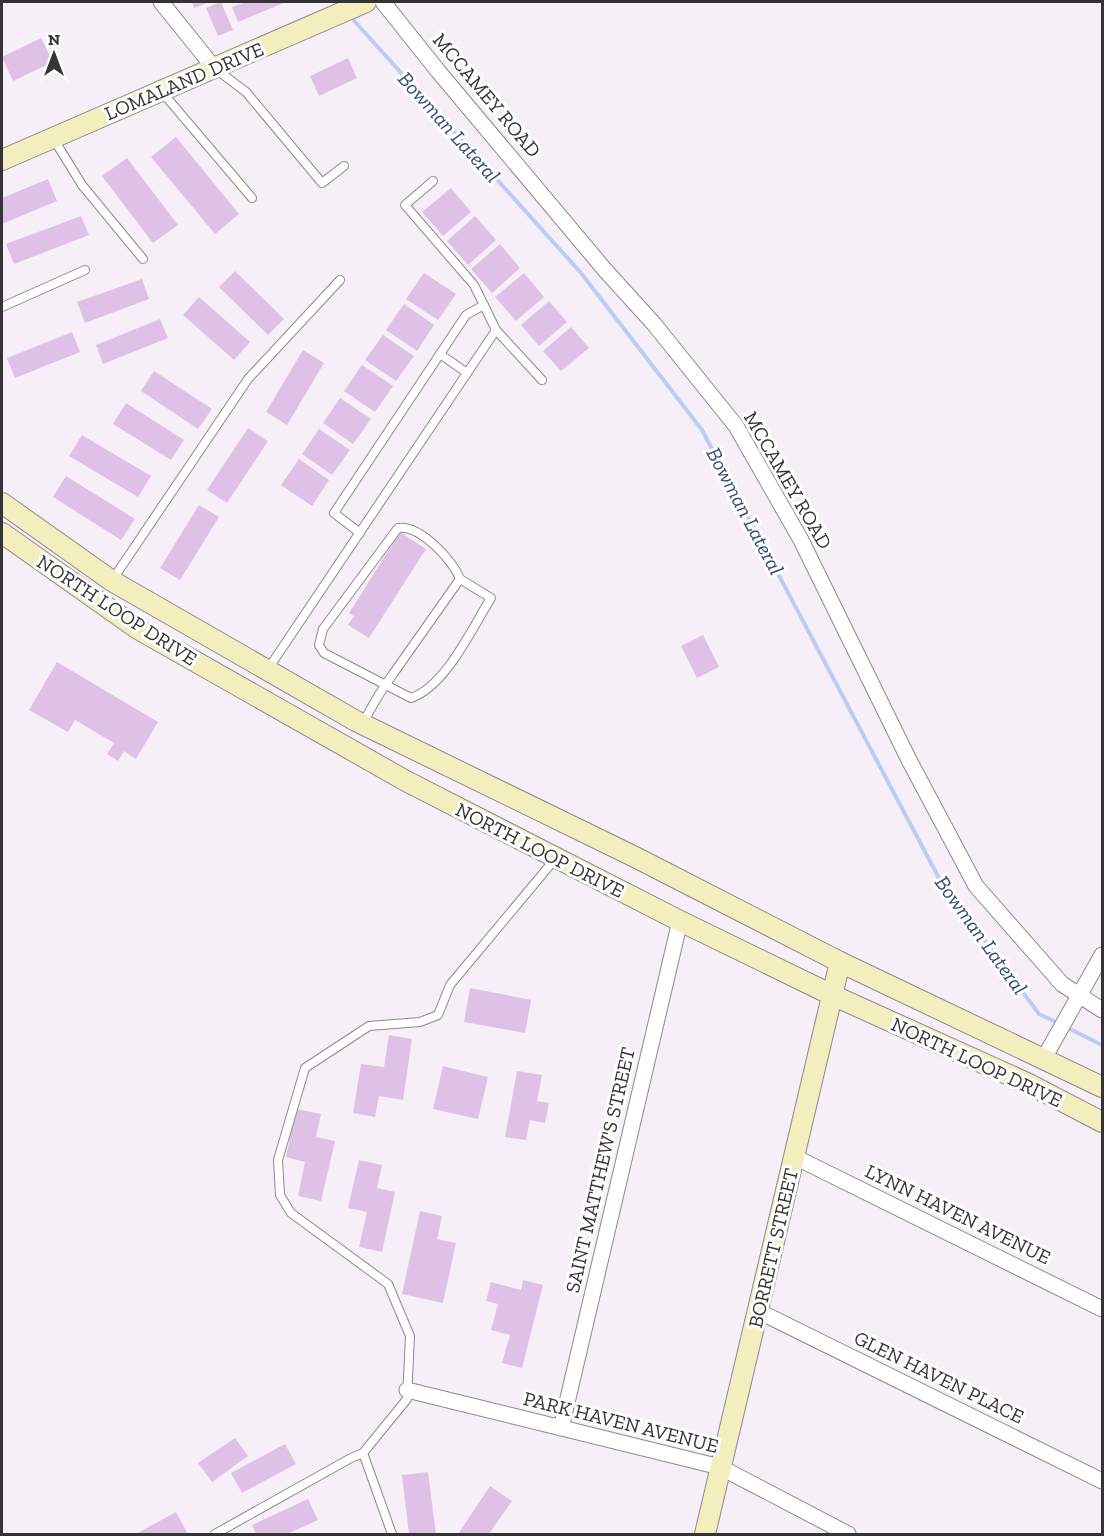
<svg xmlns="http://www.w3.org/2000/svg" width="1104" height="1536" font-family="'Zilla Slab',serif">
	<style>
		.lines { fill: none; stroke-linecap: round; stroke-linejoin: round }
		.stream { stroke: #b9cef6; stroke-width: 4 }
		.building { fill: #dfc1e7 }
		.lane-casing { stroke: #8e888f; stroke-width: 10 }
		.street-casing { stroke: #8e888f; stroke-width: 17 }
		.secondary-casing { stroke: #8e888f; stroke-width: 22 }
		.lane { stroke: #fff; stroke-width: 8 }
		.street { stroke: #fff; stroke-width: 15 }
		.secondary { stroke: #f3eebd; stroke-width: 20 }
		.labels { text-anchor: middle; stroke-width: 6; stroke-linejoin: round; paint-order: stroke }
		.street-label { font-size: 20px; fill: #363337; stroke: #fff }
		.water-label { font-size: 21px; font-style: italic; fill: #30487a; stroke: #fff }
	</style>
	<rect width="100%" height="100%" fill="#f6eff8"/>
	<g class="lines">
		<g class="stream">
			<path d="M 349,15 L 581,273 L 702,430 L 941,882 L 1039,1014 L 1060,1024"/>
			<path d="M 1066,1027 L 1102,1045"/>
		</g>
	</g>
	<g class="building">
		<path d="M 192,2 L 210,2 L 194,8 Z"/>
		<path d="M 221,2 L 233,30 L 218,36 L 206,8 Z"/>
		<path d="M 246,2 L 286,2 L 238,22 L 232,7 Z"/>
		<path d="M 41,38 L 53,62 L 13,81 L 2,57 Z"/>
		<path d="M 348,58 L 357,78 L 319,96 L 310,76 Z"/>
		<path d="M 176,137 L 239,214 L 215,234 L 151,157 Z"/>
		<path d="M 127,158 L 178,225 L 153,243 L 102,176 Z"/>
		<path d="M 48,179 L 57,201 L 2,224 L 2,198 Z"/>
		<path d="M 451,188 L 471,212 L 443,236 L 422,212 Z"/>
		<path d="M 81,216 L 89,235 L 14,264 L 6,244 Z"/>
		<path d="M 475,216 L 496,240 L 468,265 L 447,241 Z"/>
		<path d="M 500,244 L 520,268 L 492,293 L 471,269 Z"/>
		<path d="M 235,271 L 284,319 L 268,335 L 219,287 Z"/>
		<path d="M 424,273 L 456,294 L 438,320 L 406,299 Z"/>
		<path d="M 524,273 L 544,297 L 516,321 L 495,297 Z"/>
		<path d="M 142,279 L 149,299 L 85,323 L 77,302 Z"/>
		<path d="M 199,297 L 250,342 L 234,360 L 183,315 Z"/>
		<path d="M 549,301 L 567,322 L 539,346 L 521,325 Z"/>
		<path d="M 404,304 L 434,325 L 417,351 L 386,330 Z"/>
		<path d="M 160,319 L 168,338 L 103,364 L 96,345 Z"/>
		<path d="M 571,327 L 589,348 L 561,371 L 543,351 Z"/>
		<path d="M 72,332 L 80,352 L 15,378 L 7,358 Z"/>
		<path d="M 383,335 L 414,356 L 396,381 L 365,360 Z"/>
		<path d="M 303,350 L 324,363 L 287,425 L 266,412 Z"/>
		<path d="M 362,365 L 393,386 L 375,412 L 344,391 Z"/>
		<path d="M 154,371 L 212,409 L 198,429 L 141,391 Z"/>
		<path d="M 340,398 L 371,419 L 353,444 L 323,423 Z"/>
		<path d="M 126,403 L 184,440 L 171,460 L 113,424 Z"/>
		<path d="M 248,428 L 268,441 L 227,503 L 207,490 Z"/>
		<path d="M 319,429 L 350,450 L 332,475 L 302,454 Z"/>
		<path d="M 82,435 L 151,476 L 138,497 L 69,456 Z"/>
		<path d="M 299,459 L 329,480 L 312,506 L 281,485 Z"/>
		<path d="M 66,476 L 135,519 L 121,540 L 53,497 Z"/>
		<path d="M 199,505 L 219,517 L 180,580 L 160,568 Z"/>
		<path d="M 400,532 L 426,549 L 369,638 L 348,625 L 354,616 L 349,613 Z"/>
		<path d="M 703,635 L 719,667 L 697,678 L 681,646 Z"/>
		<path d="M 57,662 L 158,722 L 136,759 L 124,751 L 118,761 L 107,754 L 114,743 L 75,720 L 68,732 L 29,710 Z"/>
		<path d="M 470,988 L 531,1000 L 525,1033 L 464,1022 Z"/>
		<path d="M 389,1035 L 412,1039 L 403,1100 L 379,1096 L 375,1117 L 353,1113 L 361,1064 L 384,1067 Z"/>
		<path d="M 443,1066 L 488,1077 L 478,1119 L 433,1109 Z"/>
		<path d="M 517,1071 L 542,1075 L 537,1101 L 549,1103 L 545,1123 L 530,1120 L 526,1140 L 505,1137 Z"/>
		<path d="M 296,1109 L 321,1114 L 316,1137 L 335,1141 L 321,1201 L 298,1196 L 305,1162 L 286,1157 Z"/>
		<path d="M 359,1160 L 382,1165 L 377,1188 L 395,1192 L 382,1252 L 359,1247 L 367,1212 L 348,1208 Z"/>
		<path d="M 420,1211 L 442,1216 L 437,1239 L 456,1243 L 443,1303 L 402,1294 Z"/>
		<path d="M 523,1280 L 543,1285 L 522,1368 L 502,1363 L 510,1335 L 491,1330 L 498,1304 L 486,1301 L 491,1282 L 521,1290 Z"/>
		<path d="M 235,1438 L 248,1456 L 212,1482 L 198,1463 Z"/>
		<path d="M 285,1444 L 296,1464 L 242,1493 L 231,1473 Z"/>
		<path d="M 428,1472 L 436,1534 L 409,1534 L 402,1475 Z"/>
		<path d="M 490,1486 L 512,1501 L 489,1534 L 458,1534 Z"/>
		<path d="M 308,1499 L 318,1520 L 287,1534 L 256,1534 L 252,1525 Z"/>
		<path d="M 176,1512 L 188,1534 L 136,1534 Z"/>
	</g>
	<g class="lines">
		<defs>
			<g id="lane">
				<path d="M 217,70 L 246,92 L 322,183 L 344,166"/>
				<path d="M 162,92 L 252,198"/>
				<path d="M 53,138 L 82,185 L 143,259"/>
				<path d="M 433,181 L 405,205 L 474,285 L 496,330"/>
				<path d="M 2,307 L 85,270"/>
				<path d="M 440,354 L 467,373"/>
				<path d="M 360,533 L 334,513 L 466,315 L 484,305"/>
				<path d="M 113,579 L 248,379 L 340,280"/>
				<path d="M 268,669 L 496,330 L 542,380"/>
				<path d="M 363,723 C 372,706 381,690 393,674 L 460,579 C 453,560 419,524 398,528 L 323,629 L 319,645 L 324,653 L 411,698 C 446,686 472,628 491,598 L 460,579"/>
				<path d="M 363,1453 L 392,1534"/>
				<path d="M 215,1534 L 351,1458 L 363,1453 L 407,1399 L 410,1336 L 388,1284 L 291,1213 L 280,1195 L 278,1160 L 305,1068 L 369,1026 L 420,1022 L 438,1015 L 450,985 L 555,859"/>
			</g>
			<g id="street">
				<path d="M 161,2 L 215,69"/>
				<path d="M 383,2 L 438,71 L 605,270 L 654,324 L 736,426 L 801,540 L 909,760 L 976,886 L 1062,984 L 1102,1010"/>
				<path d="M 1044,1058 L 1102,955"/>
				<path d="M 795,1157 L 1102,1309"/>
				<path d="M 758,1311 L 1102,1481"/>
				<path d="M 407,1390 L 720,1467 L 848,1534"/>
				<path d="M 561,1428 L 680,921"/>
			</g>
			<g id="secondary">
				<path d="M 2,160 L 366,2"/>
				<path d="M 2,503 L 112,581 L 356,721 L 635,857 L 840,962 L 1102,1087"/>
				<path d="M 2,533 L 138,629 L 406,781 L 680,921 L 830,994 L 1029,1084 L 1102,1122"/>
				<path d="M 705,1534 L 840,962"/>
			</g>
		</defs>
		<use href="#lane" class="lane-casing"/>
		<use href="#street" class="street-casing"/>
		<use href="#secondary" class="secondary-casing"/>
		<use href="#lane" class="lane"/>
		<use href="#street" class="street"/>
		<use href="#secondary" class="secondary"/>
	</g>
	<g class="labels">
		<g class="street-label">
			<text transform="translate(184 81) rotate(-23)" y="7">LOMALAND DRIVE</text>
			<text transform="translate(487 95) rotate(50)" y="7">MCCAMEY ROAD</text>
			<text transform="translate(788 480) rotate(60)" y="7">MCCAMEY ROAD</text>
			<text transform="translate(117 610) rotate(33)" y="7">NORTH LOOP DRIVE</text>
			<text transform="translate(540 850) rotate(27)" y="7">NORTH LOOP DRIVE</text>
			<text transform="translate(977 1062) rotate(25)" y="7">NORTH LOOP DRIVE</text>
			<text transform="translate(600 1170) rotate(-77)" y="7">SAINT MATTHEW'S STREET</text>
			<text transform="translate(958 1214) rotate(26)" y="7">LYNN HAVEN AVENUE</text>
			<text transform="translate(773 1248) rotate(-77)" y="7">BORRETT STREET</text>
			<text transform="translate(939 1377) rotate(26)" y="7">GLEN HAVEN PLACE</text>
			<text transform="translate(621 1422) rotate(14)" y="7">PARK HAVEN AVENUE</text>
		</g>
		<g class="water-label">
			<text transform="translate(449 127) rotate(48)" y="7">Bowman Lateral</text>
			<text transform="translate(745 511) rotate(62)" y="7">Bowman Lateral</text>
			<text transform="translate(981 935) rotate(54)" y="7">Bowman Lateral</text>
		</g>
	</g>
	<rect width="1104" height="1536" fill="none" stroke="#363337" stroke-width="6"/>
	<g transform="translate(54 54)" stroke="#ffffff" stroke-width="4.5" paint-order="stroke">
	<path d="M0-4.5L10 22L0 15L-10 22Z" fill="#363337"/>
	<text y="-9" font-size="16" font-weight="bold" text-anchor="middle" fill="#363337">N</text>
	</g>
</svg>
